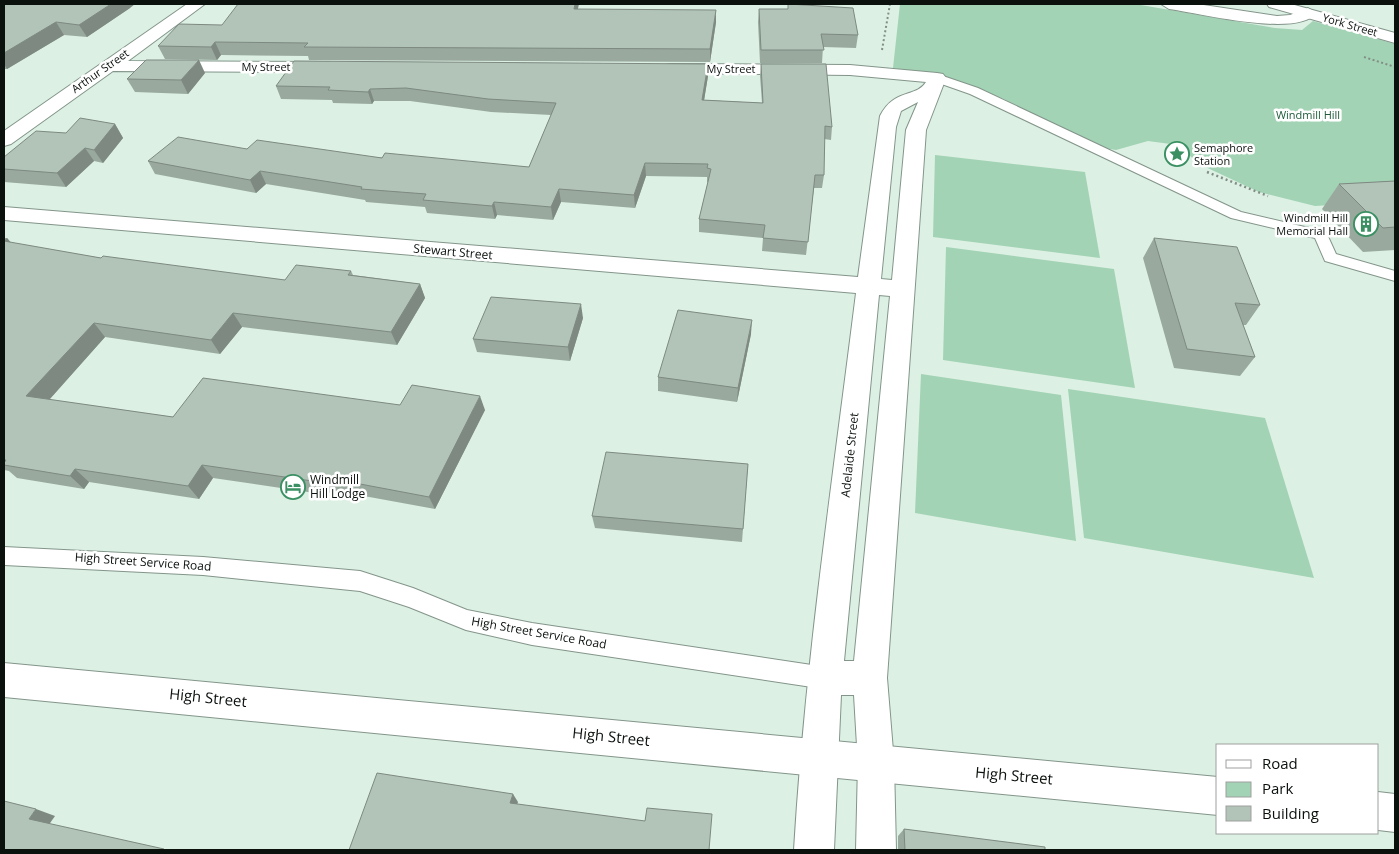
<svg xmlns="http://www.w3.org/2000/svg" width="1399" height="854" font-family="'Open Sans',sans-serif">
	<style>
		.green { fill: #a2d3b4 }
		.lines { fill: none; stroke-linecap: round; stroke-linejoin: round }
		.lane-casing { stroke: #83958a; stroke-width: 2 }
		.street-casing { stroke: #83958a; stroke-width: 2 }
		.secondary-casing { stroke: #83958a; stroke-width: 2 }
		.path-far1 { stroke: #818e86; stroke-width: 2; stroke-dasharray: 2 2.5; stroke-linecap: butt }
		.path { stroke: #818e86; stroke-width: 2.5; stroke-dasharray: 2 3; stroke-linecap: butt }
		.lane { fill: #fff; fill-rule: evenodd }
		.street { fill: #fff; fill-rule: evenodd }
		.secondary { fill: #fff; fill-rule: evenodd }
		.wall { fill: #99a99e }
		.shaded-wall { fill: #7d8981 }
		.building { fill: #b2c4b8; stroke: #7d8981 }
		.labels { text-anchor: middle; stroke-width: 5; stroke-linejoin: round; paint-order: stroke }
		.far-street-label { font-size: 11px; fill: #0b110d; stroke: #fff }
		.far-park-label { font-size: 11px; fill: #1e5a3b; stroke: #fff }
		.far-poi-label { font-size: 11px; fill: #0b110d; stroke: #fff; text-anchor: start }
		.street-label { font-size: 12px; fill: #0b110d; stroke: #fff }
		.poi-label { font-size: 12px; fill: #0b110d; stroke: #fff; text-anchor: start }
		.near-street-label { font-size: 15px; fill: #0b110d; stroke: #fff }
	</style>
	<rect width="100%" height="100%" fill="#ddf0e4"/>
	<g class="green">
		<path d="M 900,4 L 1135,4 L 1275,28 L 1302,30 L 1313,21 L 1395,44 L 1395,201 L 1315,206 L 1259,192 L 1199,164 L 1178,145 L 1148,141 L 1116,150 L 1098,147 L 1027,114 L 1004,99 L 951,80 L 893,68 Z"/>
		<path d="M 935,155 L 1085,172 L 1100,258 L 933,237 Z"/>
		<path d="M 946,247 L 1114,269 L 1135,388 L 943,360 Z"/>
		<path d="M 921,374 L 1061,395 L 1076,541 L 915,513 Z"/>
		<path d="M 1068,389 L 1265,418 L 1314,578 L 1084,538 Z"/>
	</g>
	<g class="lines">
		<defs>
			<g id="lane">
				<path d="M 937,74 L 978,88 L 1241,212 L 1326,232 L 1336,254 L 1395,271 L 1395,281 L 1325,261 L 1315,238 L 1231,218 L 970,94 L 933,81 L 931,78 Z"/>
				<path d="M 4,547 L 203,557 L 360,571 L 413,588 L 467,610 L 532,623 L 825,667 L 833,670 L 837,678 L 833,686 L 825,689 L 532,645 L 466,630 L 409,607 L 360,591 L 203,575 L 4,565 Z"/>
			</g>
			<g id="street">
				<path d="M 187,4 L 205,4 L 128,61 L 327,62 L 333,63 L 336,67 L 333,71 L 327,72 L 113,71 L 11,144 L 4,146 L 4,131 Z"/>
				<path d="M 1161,4 L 1197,4 L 1277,16 L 1290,15 L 1308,8 L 1316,13 C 1298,38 1198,13 1169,9 Z"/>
				<path d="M 670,64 L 850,65 L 937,73 L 943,74 L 946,78 L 926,130 L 887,678 L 894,763 L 896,850 L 856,850 L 858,763 L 854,695 L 841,695 L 834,850 L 794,850 C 805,663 833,478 856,293 L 4,220 L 4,207 L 858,277 L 880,116 C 894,88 916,98 926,82 L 850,75 L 664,73 L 661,69 L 664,65 ZM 918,102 L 906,130 L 892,280 L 881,279 L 896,127 L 901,111 ZM 879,295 L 890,296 L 854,661 L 844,661 Z"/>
			</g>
			<g id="secondary">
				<path d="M 1267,4 L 1291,4 L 1395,33 L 1395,43 L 1269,7 Z"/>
				<path d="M 4,663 L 1218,777 L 1218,815 L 4,697 Z"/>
				<path d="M 1378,792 L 1395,794 L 1395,832 L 1378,830 Z"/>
			</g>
		</defs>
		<use href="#lane" class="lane-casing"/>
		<use href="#street" class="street-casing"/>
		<use href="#secondary" class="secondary-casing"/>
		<g class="path-far1">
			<path d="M 882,50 L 890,4"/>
			<path d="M 1364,57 L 1395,67"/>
		</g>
		<path class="path" d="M 1207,172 L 1268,196"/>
		<use href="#lane" class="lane"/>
		<use href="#street" class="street"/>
		<use href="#secondary" class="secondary"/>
	</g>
	<g class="wall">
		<path d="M 4,4 L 130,8 L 87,37 L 64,35 L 7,69 L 4,69 Z"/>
		<path d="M 788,4 L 858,35 L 856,48 L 823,47 L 822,63 L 760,63 L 758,22 L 759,9 L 788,9 Z"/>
		<path d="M 578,9 L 716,22 L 710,62 L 309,60 L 308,56 L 221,55 L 217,60 L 165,59 L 158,46 L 222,25 Z"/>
		<path d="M 761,64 L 832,127 L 831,140 L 824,139 L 824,175 L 822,188 L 814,188 L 806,255 L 762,251 L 763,238 L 699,232 L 699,219 L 708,182 L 707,182 L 707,177 L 646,176 L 635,208 L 561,202 L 553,220 L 497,215 L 495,219 L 427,213 L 425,207 L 366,202 L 365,200 L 266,184 L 256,193 L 155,174 L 148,161 L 247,149 L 529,167 L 551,115 L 491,112 L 410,101 L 374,101 L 372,104 L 333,103 L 332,100 L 281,99 L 276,86 L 708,76 L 704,100 L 762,103 L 760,76 Z"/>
		<path d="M 205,73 L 188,94 L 135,92 L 127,79 Z"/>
		<path d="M 115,124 L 123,138 L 103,163 L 94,161 L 66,187 L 4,182 L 4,157 L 66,133 Z"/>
		<path d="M 1395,181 L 1395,250 L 1363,252 L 1322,209 L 1339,184 Z"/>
		<path d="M 4,238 L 7,238 L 11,243 L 101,258 L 285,280 L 351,271 L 353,275 L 420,284 L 425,298 L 397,345 L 242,327 L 220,354 L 105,337 L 49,400 L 173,417 L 400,405 L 485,410 L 435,509 L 331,490 L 328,495 L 213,478 L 199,499 L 89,482 L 84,489 L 17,478 L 9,471 L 4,470 Z"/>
		<path d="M 1154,238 L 1260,305 L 1246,325 L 1243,325 L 1255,357 L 1240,376 L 1174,368 L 1143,258 Z"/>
		<path d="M 583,318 L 570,361 L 477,352 L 473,339 Z"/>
		<path d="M 751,334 L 737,402 L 658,391 L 658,377 Z"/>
		<path d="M 748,464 L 742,542 L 595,528 L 592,516 Z"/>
		<path d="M 904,829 L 1045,850 L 898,850 L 898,836 Z"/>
	</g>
	<g class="shaded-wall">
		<path d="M 111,4 L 135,4 L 130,8 L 87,37 L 79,25 Z"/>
		<path d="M 575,4 L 579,4 L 575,22 L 574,9 Z"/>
		<path d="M 716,10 L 716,22 L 710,62 L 710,49 Z"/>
		<path d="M 56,22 L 64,35 L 7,69 L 4,64 L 4,53 Z"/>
		<path d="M 215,42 L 221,55 L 217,60 L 211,47 Z"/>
		<path d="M 199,60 L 205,73 L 188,94 L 181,80 Z"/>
		<path d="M 708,64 L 708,76 L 702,113 L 702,100 Z"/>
		<path d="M 370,89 L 374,101 L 372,104 L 368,92 Z"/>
		<path d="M 115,124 L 123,138 L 103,163 L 94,150 Z"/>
		<path d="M 85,148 L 94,161 L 66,187 L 57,173 Z"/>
		<path d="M 645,163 L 646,176 L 635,208 L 634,195 Z"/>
		<path d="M 260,171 L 266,184 L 256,193 L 250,180 Z"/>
		<path d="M 559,189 L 561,202 L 553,220 L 551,207 Z"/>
		<path d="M 494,202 L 497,215 L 495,219 L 492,206 Z"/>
		<path d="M 7,238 L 19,252 L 4,241 Z"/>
		<path d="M 420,284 L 425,298 L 397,345 L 391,332 Z"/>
		<path d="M 581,304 L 583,318 L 570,361 L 568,347 Z"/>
		<path d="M 233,313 L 242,327 L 220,354 L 211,340 Z"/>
		<path d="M 752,320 L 751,334 L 737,402 L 738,388 Z"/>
		<path d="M 94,323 L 105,337 L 40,410 L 26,396 Z"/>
		<path d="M 480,396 L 485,410 L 435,509 L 429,497 Z"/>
		<path d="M 202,465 L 213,478 L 199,499 L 188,486 Z"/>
		<path d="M 75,469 L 89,482 L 84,489 L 70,476 Z"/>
		<path d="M 323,477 L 331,490 L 328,495 L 319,482 Z"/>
		<path d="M 513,794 L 518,802 L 515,811 L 510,803 Z"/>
		<path d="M 36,809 L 55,816 L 48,826 L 29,819 Z"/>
	</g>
	<g class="building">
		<path d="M 4,4 L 111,4 L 79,25 L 56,22 L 4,53 Z"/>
		<path d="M 238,4 L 575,4 L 574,9 L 716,10 L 710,49 L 304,47 L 308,43 L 215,42 L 211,47 L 158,46 L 179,24 L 222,25 Z"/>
		<path d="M 788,4 L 853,8 L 858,35 L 821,34 L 824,50 L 761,50 L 759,9 L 788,9 Z"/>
		<path d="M 146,60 L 199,60 L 181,80 L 127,79 Z"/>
		<path d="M 294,61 L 708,64 L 702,100 L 763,103 L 761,64 L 826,64 L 832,127 L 825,126 L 824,175 L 815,175 L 808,242 L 763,238 L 765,225 L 699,219 L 711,169 L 707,168 L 708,164 L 645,163 L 634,195 L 559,189 L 551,207 L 494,202 L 492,206 L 423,200 L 426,194 L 361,189 L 362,187 L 260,171 L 250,180 L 148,161 L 178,137 L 247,149 L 257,140 L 382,158 L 385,153 L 529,167 L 556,103 L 488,99 L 406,88 L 370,89 L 368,92 L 328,90 L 330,87 L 276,86 Z"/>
		<path d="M 80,118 L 115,124 L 94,150 L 85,148 L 57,173 L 4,169 L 4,157 L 36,131 L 66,133 Z"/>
		<path d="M 1395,181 L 1395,227 L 1383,228 L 1339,184 Z"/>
		<path d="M 1154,238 L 1237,247 L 1260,305 L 1235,303 L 1255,357 L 1187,349 Z"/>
		<path d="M 4,241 L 101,258 L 103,256 L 285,280 L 296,265 L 351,271 L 348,275 L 420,284 L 391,332 L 233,313 L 211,340 L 94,323 L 26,396 L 173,417 L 203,378 L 400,405 L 412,385 L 480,396 L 429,497 L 323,477 L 319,482 L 202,465 L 188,486 L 75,469 L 70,476 L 4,465 L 4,463 L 6,460 L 4,460 Z"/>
		<path d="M 491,297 L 581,304 L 568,347 L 473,339 Z"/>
		<path d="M 678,310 L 752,320 L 738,388 L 658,377 Z"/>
		<path d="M 606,452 L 748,464 L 743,529 L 592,516 Z"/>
		<path d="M 377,773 L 513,794 L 510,803 L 645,821 L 647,808 L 712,814 L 709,850 L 349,850 Z"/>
		<path d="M 4,801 L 36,809 L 29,819 L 164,849 L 164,850 L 4,850 Z"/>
		<path d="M 904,829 L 1045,847 L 1045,850 L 905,850 Z"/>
	</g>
	<defs>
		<symbol id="sight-ring" viewBox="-11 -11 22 22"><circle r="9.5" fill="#fff" stroke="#3b9063" stroke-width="1.5"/><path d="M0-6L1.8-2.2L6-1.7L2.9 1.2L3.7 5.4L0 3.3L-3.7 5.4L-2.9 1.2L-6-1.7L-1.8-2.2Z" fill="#3b9063"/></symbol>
		<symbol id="building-ring" viewBox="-11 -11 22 22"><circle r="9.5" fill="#fff" stroke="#3b9063" stroke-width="1.5"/><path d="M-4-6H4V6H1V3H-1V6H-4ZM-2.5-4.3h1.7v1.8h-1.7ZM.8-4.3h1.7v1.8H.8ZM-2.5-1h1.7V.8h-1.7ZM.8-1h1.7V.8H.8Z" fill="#3b9063"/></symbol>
		<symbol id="hotel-ring" viewBox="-11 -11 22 22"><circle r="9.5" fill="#fff" stroke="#3b9063" stroke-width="1.5"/><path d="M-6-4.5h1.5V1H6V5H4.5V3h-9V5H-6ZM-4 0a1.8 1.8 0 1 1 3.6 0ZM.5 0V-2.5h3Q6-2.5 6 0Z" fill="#3b9063"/></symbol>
	</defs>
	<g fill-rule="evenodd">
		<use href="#sight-ring" x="1163" y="140" width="28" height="28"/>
		<use href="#building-ring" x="1352" y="210" width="28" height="28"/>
		<use href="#hotel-ring" x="279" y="473" width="28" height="28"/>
	</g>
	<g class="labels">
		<g class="far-street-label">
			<text transform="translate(1350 25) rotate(16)" y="4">York Street</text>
			<text x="266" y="71">My Street</text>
			<text x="731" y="73">My Street</text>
			<text transform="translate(100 71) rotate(-35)" y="4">Arthur Street</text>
		</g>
		<g class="far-park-label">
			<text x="1308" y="119">Windmill Hill</text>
		</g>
		<g class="far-poi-label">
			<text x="1194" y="152">Semaphore<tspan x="1194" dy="13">Station</tspan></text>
			<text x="1348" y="222" text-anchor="end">Windmill Hill<tspan x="1348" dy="13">Memorial Hall</tspan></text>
		</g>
		<g class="street-label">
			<text transform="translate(453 252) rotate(5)" y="4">Stewart Street</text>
			<text transform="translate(850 455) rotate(-84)" y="4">Adelaide Street</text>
			<text transform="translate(143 562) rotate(4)" y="4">High Street Service Road</text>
			<text transform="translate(539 633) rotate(10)" y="4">High Street Service Road</text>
		</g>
		<g class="poi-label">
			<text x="310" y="484">Windmill<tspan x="310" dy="14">Hill Lodge</tspan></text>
		</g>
		<g class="near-street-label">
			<text transform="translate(208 698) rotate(6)" y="5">High Street</text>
			<text transform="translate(611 737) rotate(6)" y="5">High Street</text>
			<text transform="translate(1014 776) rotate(5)" y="5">High Street</text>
		</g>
	</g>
	<rect width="1399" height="854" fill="none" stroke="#0b110d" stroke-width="10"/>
	<rect x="1216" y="744" width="162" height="90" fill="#ffffff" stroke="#9da09e"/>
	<rect x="1226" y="760" width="25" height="8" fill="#ffffff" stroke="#9da09e"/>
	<text x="1262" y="769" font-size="15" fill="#0b110d">Road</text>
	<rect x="1226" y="782" width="25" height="15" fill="#a2d3b4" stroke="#9da09e"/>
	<text x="1262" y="794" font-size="15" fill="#0b110d">Park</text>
	<rect x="1226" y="806" width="25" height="15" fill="#b2c4b8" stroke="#9da09e"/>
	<text x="1262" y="819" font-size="15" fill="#0b110d">Building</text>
</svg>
